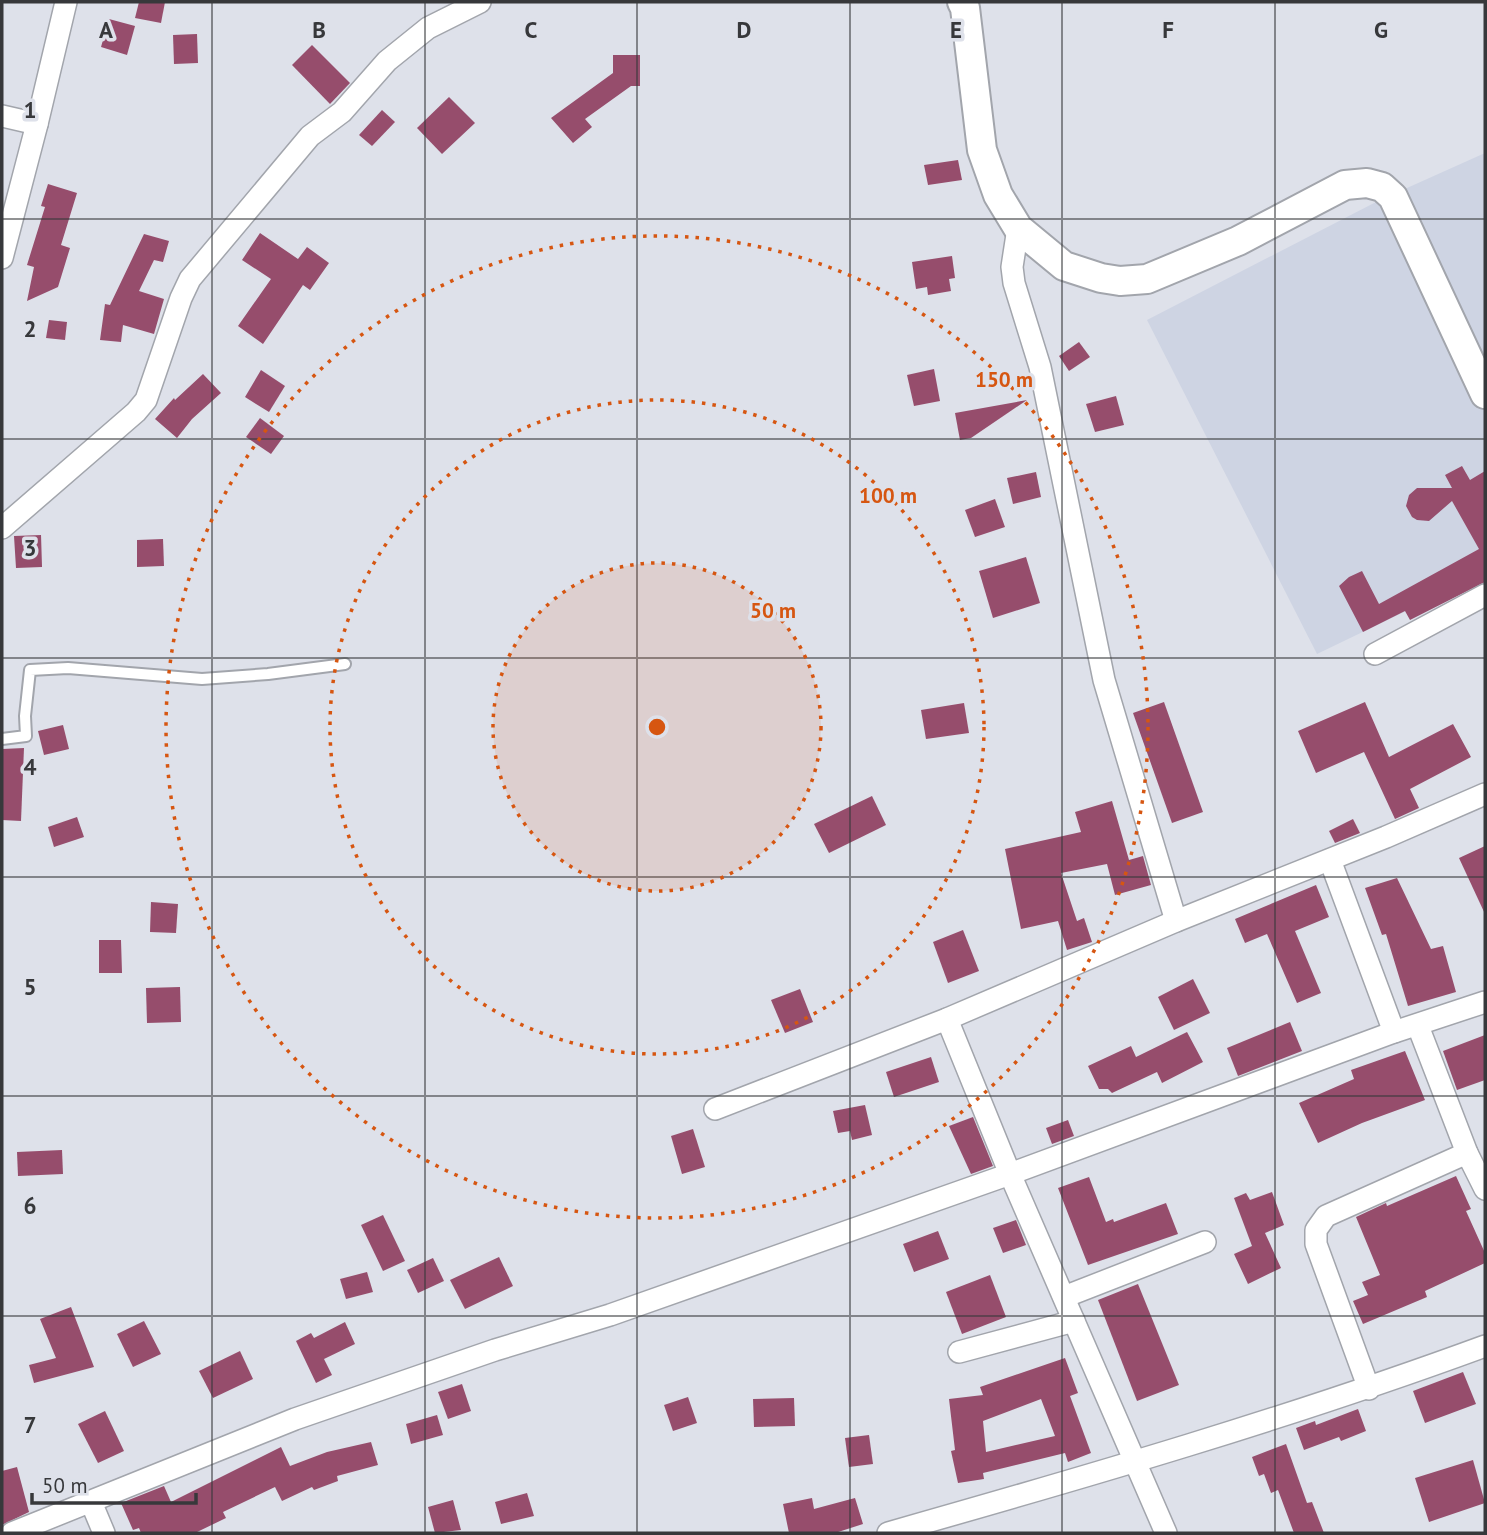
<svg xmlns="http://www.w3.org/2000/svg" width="1487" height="1535" font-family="'PT Sans',sans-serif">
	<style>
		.built { fill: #ced4e3 }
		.building { fill: #964d6c; fill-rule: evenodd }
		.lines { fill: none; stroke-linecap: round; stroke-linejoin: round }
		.lane-casing { stroke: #a2a5ac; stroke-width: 14 }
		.street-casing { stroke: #a2a5ac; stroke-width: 24 }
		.secondary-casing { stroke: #a2a5ac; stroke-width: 32 }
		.lane { stroke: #fff; stroke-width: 10 }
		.street { stroke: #fff; stroke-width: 21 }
		.secondary { stroke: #fff; stroke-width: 28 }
		.grid { fill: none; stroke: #37383b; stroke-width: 2; stroke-opacity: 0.55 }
		.ring { fill: none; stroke: #d65611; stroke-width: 3.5; stroke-dasharray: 3.5 7 }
		.grid-label { font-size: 23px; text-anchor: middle; font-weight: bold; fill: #37383b; stroke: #dee1ea; stroke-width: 7; stroke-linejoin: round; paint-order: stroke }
		.centre { fill: #d65611; stroke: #dee1ea; stroke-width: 3.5 }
		.ring-label { font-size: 21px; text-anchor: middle; font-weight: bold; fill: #d65611; stroke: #dee1ea; stroke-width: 7; stroke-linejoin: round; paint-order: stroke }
	</style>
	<rect width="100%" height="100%" fill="#dee1ea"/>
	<path class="built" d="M 1485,153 L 1485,573 L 1317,654 L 1147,320 L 1378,201 Z"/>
	<g class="building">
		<path d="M 139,2 L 165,2 L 161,23 L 135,18 Z"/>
		<path d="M 109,19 L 135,26 L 127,55 L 101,47 Z"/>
		<path d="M 197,34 L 198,63 L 174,64 L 173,35 Z"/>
		<path d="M 312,45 L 350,83 L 330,104 L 292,65 Z"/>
		<path d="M 613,55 L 640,55 L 640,86 L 631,86 L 585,119 L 592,127 L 573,143 L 551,118 L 613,73 Z"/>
		<path d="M 449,97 L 475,123 L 442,154 L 417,128 Z"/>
		<path d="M 382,110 L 395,122 L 372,146 L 359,135 Z"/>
		<path d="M 958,160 L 962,180 L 928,185 L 924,165 Z"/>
		<path d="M 48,184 L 77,193 L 61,245 L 70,248 L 58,287 L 27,301 L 34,267 L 27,265 L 45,207 L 41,206 Z"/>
		<path d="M 260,233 L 298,259 L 307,247 L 329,263 L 310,290 L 303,285 L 263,344 L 238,326 L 271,279 L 242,260 Z"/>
		<path d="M 144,234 L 169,241 L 163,262 L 154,260 L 139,291 L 164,299 L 154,334 L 123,325 L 121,342 L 100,340 L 105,304 L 110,305 Z"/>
		<path d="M 952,256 L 955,278 L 949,279 L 951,291 L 928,295 L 927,287 L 916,289 L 912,262 Z"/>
		<path d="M 49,320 L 67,322 L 65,340 L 46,338 Z"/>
		<path d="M 1079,342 L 1090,357 L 1069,371 L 1059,356 Z"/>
		<path d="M 934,369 L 940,401 L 914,406 L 907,375 Z"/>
		<path d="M 261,370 L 285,386 L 269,412 L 245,397 Z"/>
		<path d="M 203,374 L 221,393 L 192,419 L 177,438 L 155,419 L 174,398 L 175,400 Z"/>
		<path d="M 1116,396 L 1124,425 L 1095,432 L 1086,404 Z"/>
		<path d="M 1027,400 L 971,438 L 960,440 L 955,413 Z"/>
		<path d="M 260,418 L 284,436 L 271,454 L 246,437 Z"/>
		<path d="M 1462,466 L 1470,480 L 1485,471 L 1485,582 L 1410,620 L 1405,611 L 1363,632 L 1339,586 L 1349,577 L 1362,571 L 1379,604 L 1479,549 L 1452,501 L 1429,521 L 1417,520 L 1412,517 L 1406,506 L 1409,495 L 1417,488 L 1452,488 L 1445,475 Z"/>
		<path d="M 1036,472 L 1041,497 L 1013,504 L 1007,478 Z"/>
		<path d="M 995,499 L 1005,527 L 975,537 L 965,510 Z"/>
		<path d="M 41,535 L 42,567 L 16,568 L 14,536 Z"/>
		<path d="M 163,539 L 164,566 L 137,567 L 137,540 Z"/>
		<path d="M 1026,557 L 1040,603 L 993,618 L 979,571 Z"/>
		<path d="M 1164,702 L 1203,812 L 1172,823 L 1133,713 Z"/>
		<path d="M 1365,702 L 1389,757 L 1453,724 L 1471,757 L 1410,789 L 1419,808 L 1395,819 L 1364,752 L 1316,773 L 1298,731 Z"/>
		<path d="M 964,703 L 969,733 L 926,739 L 921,710 Z"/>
		<path d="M 63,725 L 69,749 L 44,755 L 38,731 Z"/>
		<path d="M 24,748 L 21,821 L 2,820 L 2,749 Z"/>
		<path d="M 872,796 L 886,825 L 829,853 L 814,824 Z"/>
		<path d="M 1112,801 L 1129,860 L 1143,856 L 1151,885 L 1115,895 L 1107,864 L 1061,873 L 1077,921 L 1084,918 L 1092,942 L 1067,950 L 1058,921 L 1021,929 L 1005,849 L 1081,832 L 1075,812 Z"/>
		<path d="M 77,817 L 84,837 L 54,847 L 48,827 Z"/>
		<path d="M 1353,819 L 1360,833 L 1335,843 L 1329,831 Z"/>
		<path d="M 1485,846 L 1485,914 L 1459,858 Z"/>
		<path d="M 1397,878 L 1431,949 L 1443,946 L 1456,992 L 1408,1006 L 1386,934 L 1382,935 L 1365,888 Z"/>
		<path d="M 1316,885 L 1329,917 L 1295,931 L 1321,993 L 1297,1003 L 1267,934 L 1245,943 L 1235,919 Z"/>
		<path d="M 151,902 L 178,904 L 176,933 L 150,932 Z"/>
		<path d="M 963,930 L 979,971 L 948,983 L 933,942 Z"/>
		<path d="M 99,940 L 121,940 L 122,973 L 99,973 Z"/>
		<path d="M 1193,979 L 1210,1013 L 1174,1030 L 1158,997 Z"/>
		<path d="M 180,987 L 181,1022 L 147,1023 L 146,988 Z"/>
		<path d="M 800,989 L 813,1022 L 785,1033 L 771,1000 Z"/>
		<path d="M 1290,1022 L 1302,1051 L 1238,1076 L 1227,1048 Z"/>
		<path d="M 1187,1032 L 1203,1062 L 1162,1083 L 1157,1072 L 1112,1093 L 1108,1089 L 1099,1089 L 1088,1066 L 1131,1046 L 1136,1057 Z"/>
		<path d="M 1485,1035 L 1485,1080 L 1457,1090 L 1443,1051 Z"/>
		<path d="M 1405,1051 L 1425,1100 L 1362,1123 L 1318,1143 L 1299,1103 L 1354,1079 L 1351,1070 Z"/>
		<path d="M 931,1057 L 939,1082 L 894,1097 L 886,1072 Z"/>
		<path d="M 865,1105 L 872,1135 L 852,1140 L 850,1131 L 838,1133 L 833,1111 Z"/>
		<path d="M 973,1117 L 993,1166 L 971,1174 L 949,1126 Z"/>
		<path d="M 1068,1120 L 1074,1136 L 1052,1144 L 1046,1128 Z"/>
		<path d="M 693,1129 L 705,1167 L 682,1174 L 671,1136 Z"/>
		<path d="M 62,1150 L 63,1174 L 18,1176 L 17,1152 Z"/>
		<path d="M 1456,1176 L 1471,1209 L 1466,1211 L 1485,1253 L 1485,1263 L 1425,1291 L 1427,1297 L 1363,1324 L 1353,1301 L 1368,1295 L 1362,1282 L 1380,1275 L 1356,1217 L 1386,1203 L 1387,1206 Z"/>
		<path d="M 1089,1177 L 1106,1222 L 1113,1219 L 1114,1222 L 1166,1203 L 1178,1234 L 1088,1265 L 1058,1188 Z"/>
		<path d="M 1272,1192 L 1284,1225 L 1265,1233 L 1281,1268 L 1248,1284 L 1234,1254 L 1252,1246 L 1234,1198 L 1246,1193 L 1250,1200 Z"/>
		<path d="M 383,1215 L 405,1261 L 383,1271 L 361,1225 Z"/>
		<path d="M 1016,1220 L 1026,1245 L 1003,1253 L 993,1228 Z"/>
		<path d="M 938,1231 L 949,1259 L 914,1272 L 903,1244 Z"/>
		<path d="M 499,1257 L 513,1286 L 465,1309 L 450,1280 Z"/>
		<path d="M 433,1258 L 444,1281 L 418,1293 L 407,1270 Z"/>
		<path d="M 367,1272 L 373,1292 L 346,1299 L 340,1279 Z"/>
		<path d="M 990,1275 L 1006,1317 L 962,1334 L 946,1292 Z"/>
		<path d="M 1138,1284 L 1179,1385 L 1137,1401 L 1098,1300 Z"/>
		<path d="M 71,1307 L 94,1367 L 34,1383 L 29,1365 L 56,1358 L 40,1319 Z"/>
		<path d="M 144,1321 L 161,1354 L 133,1367 L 117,1334 Z"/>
		<path d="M 345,1322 L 355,1344 L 324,1359 L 332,1375 L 316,1383 L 296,1341 L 311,1333 L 314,1338 Z"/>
		<path d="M 240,1351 L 253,1379 L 213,1398 L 199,1371 Z"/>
		<path d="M 1065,1358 L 1078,1393 L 1070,1396 L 1091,1453 L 1068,1462 L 1065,1453 L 983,1473 L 984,1479 L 958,1483 L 951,1451 L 955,1450 L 949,1399 L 983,1395 L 980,1387 ZM 1041,1399 L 1055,1436 L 986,1452 L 983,1421 Z"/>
		<path d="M 1463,1372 L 1476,1404 L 1425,1423 L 1413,1391 Z"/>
		<path d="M 462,1384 L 471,1411 L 448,1419 L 438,1392 Z"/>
		<path d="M 688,1397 L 697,1423 L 673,1431 L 664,1405 Z"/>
		<path d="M 794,1398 L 795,1426 L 754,1427 L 753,1399 Z"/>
		<path d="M 1358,1409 L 1366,1431 L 1341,1441 L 1339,1437 L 1304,1450 L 1296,1428 L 1315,1421 L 1316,1425 Z"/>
		<path d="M 105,1411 L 124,1451 L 98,1463 L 78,1424 Z"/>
		<path d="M 437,1415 L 443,1435 L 411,1444 L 406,1424 Z"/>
		<path d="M 869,1435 L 873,1464 L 849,1467 L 845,1438 Z"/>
		<path d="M 371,1442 L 378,1465 L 337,1476 L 338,1481 L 314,1490 L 312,1487 L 282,1501 L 275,1487 L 223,1512 L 226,1518 L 195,1533 L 141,1533 L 139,1528 L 133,1530 L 121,1503 L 164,1486 L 171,1502 L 281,1447 L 290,1466 L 327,1452 Z"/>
		<path d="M 1286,1444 L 1307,1503 L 1312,1502 L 1324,1533 L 1294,1533 L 1278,1490 L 1271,1493 L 1264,1474 L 1259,1476 L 1252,1457 Z"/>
		<path d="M 1473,1460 L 1485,1503 L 1429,1522 L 1415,1478 Z"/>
		<path d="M 17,1467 L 29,1512 L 2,1525 L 2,1471 Z"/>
		<path d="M 527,1493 L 534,1516 L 501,1524 L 495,1502 Z"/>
		<path d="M 812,1498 L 814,1509 L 855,1498 L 863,1524 L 835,1533 L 789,1533 L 783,1504 Z"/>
		<path d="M 453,1500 L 461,1530 L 435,1533 L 428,1507 Z"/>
	</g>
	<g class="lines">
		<defs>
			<path id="lane" d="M 2,739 L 26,736 L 25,716 L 30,670 L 68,668 L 202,679 L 268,674 L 345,664"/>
			<g id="street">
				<path d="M 2,116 L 37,124"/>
				<path d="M 1018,228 L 1012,267 L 1014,283 L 1040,367 L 1104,680 L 1176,921"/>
				<path d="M 2,258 L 37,124 L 66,2"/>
				<path d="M 2,528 L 136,412 L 146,400 L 181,298 L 190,279 L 310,136 L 342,112 L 387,61 L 428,28 L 480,2"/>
				<path d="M 1375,654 L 1485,595"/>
				<path d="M 1330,860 L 1394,1032"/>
				<path d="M 947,1019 L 1010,1174 L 1166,1533"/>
				<path d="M 1418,1026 L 1467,1153 L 1485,1189"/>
				<path d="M 715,1109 L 947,1019 L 1176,921 L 1386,837 L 1485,794"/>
				<path d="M 1064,1297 L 1205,1242"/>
				<path d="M 959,1352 L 1074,1321"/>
				<path d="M 1369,1389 L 1316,1244 L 1316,1230 L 1326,1216 L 1467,1153"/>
				<path d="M 91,1502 L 104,1533"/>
				<path d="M 12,1533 L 295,1419 L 495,1350 L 610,1315 L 1010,1174 L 1394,1032 L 1485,1002"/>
				<path d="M 888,1533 C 1089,1476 1289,1418 1485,1346"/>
			</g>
			<path id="secondary" d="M 962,2 L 965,8 L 982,150 L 998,195 L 1018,228 L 1064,266 L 1101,278 L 1120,281 L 1147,279 L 1238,241 L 1345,185 L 1367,183 L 1382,187 L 1393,197 L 1485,394"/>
		</defs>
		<use href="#lane" class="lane-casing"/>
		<use href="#street" class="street-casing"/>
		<use href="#secondary" class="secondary-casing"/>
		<use href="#lane" class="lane"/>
		<use href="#street" class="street"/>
		<use href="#secondary" class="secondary"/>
	</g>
	<path class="grid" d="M 212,2 L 212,1533M 425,2 L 425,1533M 637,2 L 637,1533M 850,2 L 850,1533M 1062,2 L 1062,1533M 1275,2 L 1275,1533M 2,219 L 1485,219M 2,439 L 1485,439M 2,658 L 1485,658M 2,877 L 1485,877M 2,1096 L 1485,1096M 2,1316 L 1485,1316"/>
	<circle cx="657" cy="727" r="164" fill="#d65611" fill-opacity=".12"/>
	<g class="ring">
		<circle cx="657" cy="727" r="164"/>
		<circle cx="657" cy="727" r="327"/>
		<circle cx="657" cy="727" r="491"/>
	</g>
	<g class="grid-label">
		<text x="106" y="38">A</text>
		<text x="319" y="38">B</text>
		<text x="531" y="38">C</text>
		<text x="744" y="38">D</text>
		<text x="956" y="38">E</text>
		<text x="1168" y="38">F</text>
		<text x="1381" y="38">G</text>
		<text x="30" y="118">1</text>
		<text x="30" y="337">2</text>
		<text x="30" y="556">3</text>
		<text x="30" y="775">4</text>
		<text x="30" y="995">5</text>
		<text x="30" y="1214">6</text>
		<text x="30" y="1433">7</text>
	</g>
	<circle cx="657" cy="727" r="10" class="centre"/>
	<g class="ring-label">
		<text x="1004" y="387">150 m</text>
		<text x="888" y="503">100 m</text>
		<text x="773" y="618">50 m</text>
	</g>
	<rect width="1487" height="1535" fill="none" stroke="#37383b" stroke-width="7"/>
	<path d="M32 1493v10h164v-10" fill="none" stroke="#37383b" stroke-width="3.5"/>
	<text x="42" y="1493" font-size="21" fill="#37383b" stroke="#dee1ea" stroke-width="5" paint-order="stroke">50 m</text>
</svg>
